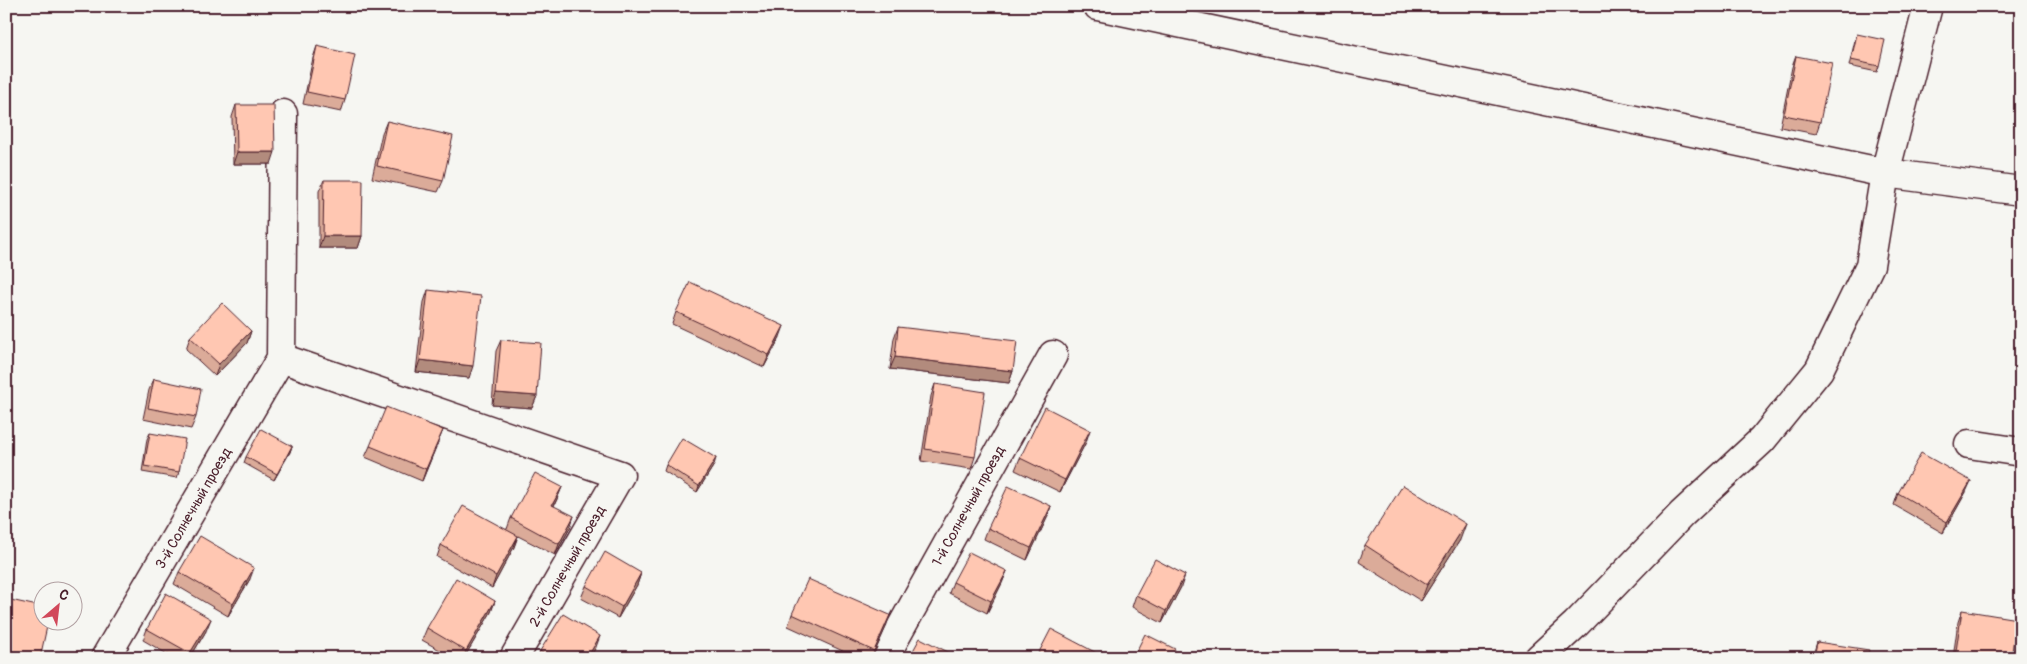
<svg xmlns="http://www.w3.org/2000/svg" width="2027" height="664" font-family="Pangolin,sans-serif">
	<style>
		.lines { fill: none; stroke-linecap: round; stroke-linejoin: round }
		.minor-casing { stroke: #4a1f2b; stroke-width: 31 }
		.minor { stroke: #f6f6f2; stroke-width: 28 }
		.wall { fill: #dbab99; stroke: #4a1f2b }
		.shaded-wall { fill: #b28b7d; stroke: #4a1f2b }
		.building { fill: #ffc7b2; stroke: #4a1f2b }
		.labels { text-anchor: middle; stroke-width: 5; stroke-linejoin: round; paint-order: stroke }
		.street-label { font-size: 14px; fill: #4a1f2b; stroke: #f6f6f2 }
	</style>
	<rect width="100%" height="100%" fill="#f6f6f2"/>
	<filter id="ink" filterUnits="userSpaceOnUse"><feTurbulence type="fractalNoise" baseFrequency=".02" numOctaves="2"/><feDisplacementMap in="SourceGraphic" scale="10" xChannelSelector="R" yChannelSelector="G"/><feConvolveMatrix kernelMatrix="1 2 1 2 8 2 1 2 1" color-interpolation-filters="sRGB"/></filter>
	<g filter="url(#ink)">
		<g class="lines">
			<defs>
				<g id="minor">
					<path d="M 1098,6 L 1885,173 L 2021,191"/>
					<path d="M 281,358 L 620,475 L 514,658"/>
					<path d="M 1969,444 L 2021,452"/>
					<path d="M 105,658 L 281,358 L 283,114"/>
					<path d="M 884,658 L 1053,355"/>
					<path d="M 1539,658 L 1576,624 L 1682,514 L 1762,440 L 1819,370 L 1870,265 L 1885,173 L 1928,6"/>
				</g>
			</defs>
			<use href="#minor" class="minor-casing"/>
			<use href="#minor" class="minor"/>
		</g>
		<g class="wall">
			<path d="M 1857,34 L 1879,66 L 1877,72 L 1849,66 L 1855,40 Z"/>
			<path d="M 317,46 L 345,100 L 341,112 L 303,104 L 313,58 Z"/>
			<path d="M 1796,56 L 1820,122 L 1816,134 L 1780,127 L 1792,67 Z"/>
			<path d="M 236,105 L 271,164 L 233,164 L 232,117 Z"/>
			<path d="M 387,121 L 443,181 L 438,192 L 372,178 L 382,133 Z"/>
			<path d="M 324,180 L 362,236 L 358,248 L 319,248 L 319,191 Z"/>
			<path d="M 428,290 L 469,378 L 416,372 L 424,302 Z"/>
			<path d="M 676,312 L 780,337 L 764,367 L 672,324 Z"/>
			<path d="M 898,327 L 1013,371 L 1009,383 L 890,369 L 894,338 Z"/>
			<path d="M 251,331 L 247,343 L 215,376 L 186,349 L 190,337 Z"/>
			<path d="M 501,340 L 537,396 L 532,408 L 492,405 L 496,351 Z"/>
			<path d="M 154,379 L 196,417 L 191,429 L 143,419 L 149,390 Z"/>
			<path d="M 935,384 L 975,457 L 971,469 L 921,461 L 931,396 Z"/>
			<path d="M 443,430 L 422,481 L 365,457 L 370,446 Z"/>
			<path d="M 150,433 L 179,472 L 177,478 L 142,472 L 147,439 Z"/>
			<path d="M 1086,442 L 1060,492 L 1015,470 L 1020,458 Z"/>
			<path d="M 292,446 L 290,452 L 274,480 L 244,463 L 246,457 Z"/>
			<path d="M 666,465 L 714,465 L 697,492 L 664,471 Z"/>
			<path d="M 562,487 L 557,499 L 554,506 L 570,528 L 555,555 L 518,536 L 514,547 L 492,588 L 437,557 L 441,545 L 507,529 L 511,518 Z"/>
			<path d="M 1966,492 L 1943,533 L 1894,505 L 1898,493 Z"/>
			<path d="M 1051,506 L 1047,518 L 1027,560 L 984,539 L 988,528 Z"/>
			<path d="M 1460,540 L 1421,601 L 1359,562 L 1365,545 Z"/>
			<path d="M 1007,571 L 1002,583 L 987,613 L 949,593 L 953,582 Z"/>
			<path d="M 179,572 L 250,579 L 228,616 L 174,584 Z"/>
			<path d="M 641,573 L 637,585 L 618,618 L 581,598 L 586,586 Z"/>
			<path d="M 1181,587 L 1162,623 L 1132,607 L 1136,595 Z"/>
			<path d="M 6,599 L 40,658 L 6,658 Z"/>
			<path d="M 495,601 L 491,612 L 464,658 L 454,658 L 422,640 L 427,628 Z"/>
			<path d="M 1962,610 L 2011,658 L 1953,658 L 1958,622 Z"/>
			<path d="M 792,614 L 886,627 L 872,658 L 858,658 L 788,626 Z"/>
			<path d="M 147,629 L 206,631 L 190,658 L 174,658 L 143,640 Z"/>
			<path d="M 1817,642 L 1868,658 L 1812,658 Z"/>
			<path d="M 596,647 L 590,658 L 537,658 L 540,651 Z"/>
		</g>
		<g class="shaded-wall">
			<path d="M 237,152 L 275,152 L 271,164 L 233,164 Z"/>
			<path d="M 323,236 L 362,236 L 358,248 L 319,248 Z"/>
			<path d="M 784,326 L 780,337 L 764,367 L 769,355 Z"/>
			<path d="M 251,331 L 247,343 L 215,376 L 219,364 Z"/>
			<path d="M 895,357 L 1013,371 L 1009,383 L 890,369 Z"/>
			<path d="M 420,360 L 473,366 L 469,378 L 416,372 Z"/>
			<path d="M 496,393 L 537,396 L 532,408 L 492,405 Z"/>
			<path d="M 443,430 L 438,442 L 422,481 L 426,469 Z"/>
			<path d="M 1090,430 L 1086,442 L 1060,492 L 1065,480 Z"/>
			<path d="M 292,446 L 290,452 L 274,480 L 277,474 Z"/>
			<path d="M 716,458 L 714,465 L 697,492 L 699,486 Z"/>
			<path d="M 1971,481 L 1966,492 L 1943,533 L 1947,522 Z"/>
			<path d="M 562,487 L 557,499 L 548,517 L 552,505 Z"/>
			<path d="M 1051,506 L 1047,518 L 1027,560 L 1031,548 Z"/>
			<path d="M 574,516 L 570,528 L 555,555 L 559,544 Z"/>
			<path d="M 1466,524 L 1460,540 L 1421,601 L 1427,585 Z"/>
			<path d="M 518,536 L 514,547 L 492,588 L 496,576 Z"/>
			<path d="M 254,568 L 250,579 L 228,616 L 233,604 Z"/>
			<path d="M 1007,571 L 1002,583 L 987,613 L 991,601 Z"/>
			<path d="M 641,573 L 637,585 L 618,618 L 622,607 Z"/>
			<path d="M 1185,575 L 1181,587 L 1162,623 L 1166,611 Z"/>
			<path d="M 495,601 L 491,612 L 464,658 L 463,658 L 466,651 Z"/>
			<path d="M 890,615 L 886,627 L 872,658 L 874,651 Z"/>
			<path d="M 211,619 L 206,631 L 190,658 L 189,658 L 190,653 Z"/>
			<path d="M 600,636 L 596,647 L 590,658 L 587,658 Z"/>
		</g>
		<g class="building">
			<path d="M 1857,34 L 1885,40 L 1879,66 L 1851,60 Z"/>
			<path d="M 317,46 L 355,55 L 345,100 L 307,92 Z"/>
			<path d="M 1796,56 L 1832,63 L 1820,122 L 1784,115 Z"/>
			<path d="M 236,105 L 274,105 L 275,152 L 237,152 Z"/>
			<path d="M 387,121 L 453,136 L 443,181 L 377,166 Z"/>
			<path d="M 324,180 L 363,180 L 362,236 L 323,236 Z"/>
			<path d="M 690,282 L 784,326 L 769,355 L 676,312 Z"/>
			<path d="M 428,290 L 481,296 L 473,366 L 420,360 Z"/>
			<path d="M 222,303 L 251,331 L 219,364 L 190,337 Z"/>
			<path d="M 898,327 L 1017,341 L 1013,371 L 895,357 Z"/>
			<path d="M 501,340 L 541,343 L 537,396 L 496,393 Z"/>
			<path d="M 154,379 L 201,389 L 196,417 L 148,408 Z"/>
			<path d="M 935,384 L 985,392 L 975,457 L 925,449 Z"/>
			<path d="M 386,407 L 443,430 L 426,469 L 370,446 Z"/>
			<path d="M 1045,407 L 1090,430 L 1065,480 L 1020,458 Z"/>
			<path d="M 261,429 L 292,446 L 277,474 L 246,457 Z"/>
			<path d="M 150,433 L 185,439 L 179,472 L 144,466 Z"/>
			<path d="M 682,438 L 716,458 L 699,486 L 666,465 Z"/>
			<path d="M 1921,453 L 1971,481 L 1947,522 L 1898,493 Z"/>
			<path d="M 535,473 L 562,487 L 552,505 L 574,516 L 559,544 L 511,518 Z"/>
			<path d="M 1403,485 L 1466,524 L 1427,585 L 1365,545 Z"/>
			<path d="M 1008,486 L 1051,506 L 1031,548 L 988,528 Z"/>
			<path d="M 463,506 L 518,536 L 496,576 L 441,545 Z"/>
			<path d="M 200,536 L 254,568 L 233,604 L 179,572 Z"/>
			<path d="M 605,552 L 641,573 L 622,607 L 586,586 Z"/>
			<path d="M 969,552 L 1007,571 L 991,601 L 953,582 Z"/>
			<path d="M 1155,559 L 1185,575 L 1166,611 L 1136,595 Z"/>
			<path d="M 456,578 L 495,601 L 466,651 L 427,628 Z"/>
			<path d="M 808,579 L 890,615 L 874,651 L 792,614 Z"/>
			<path d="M 166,593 L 211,619 L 190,653 L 147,629 Z"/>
			<path d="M 6,599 L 42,607 L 42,622 L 48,622 L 40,658 L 34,658 L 6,651 Z"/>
			<path d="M 1962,610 L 2017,619 L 2011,658 L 1955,658 Z"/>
			<path d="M 563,614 L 600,636 L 587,658 L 550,658 L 540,651 Z"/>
			<path d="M 1051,629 L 1106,658 L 1036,658 Z"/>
			<path d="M 1145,634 L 1175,649 L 1171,658 L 1133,658 Z"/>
			<path d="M 920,638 L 950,653 L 948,658 L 909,658 Z"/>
			<path d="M 1817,642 L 1869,650 L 1868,658 L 1814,658 Z"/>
		</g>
	</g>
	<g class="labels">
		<g class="street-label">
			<text transform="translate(968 506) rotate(-61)" y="5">1-й Солнечный проезд</text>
			<text transform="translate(193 508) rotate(-60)" y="5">3-й Солнечный проезд</text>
			<text transform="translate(567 566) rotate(-60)" y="5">2-й Солнечный проезд</text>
		</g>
	</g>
	<rect width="2027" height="664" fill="none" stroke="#f6f6f2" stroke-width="25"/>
	<rect x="12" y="12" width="2002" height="639" fill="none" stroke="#4a1f2b" stroke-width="2" filter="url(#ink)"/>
	<g transform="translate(58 606) rotate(28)"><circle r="24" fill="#f6f6f2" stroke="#b1a0a2"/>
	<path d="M0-4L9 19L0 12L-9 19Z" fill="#d1495b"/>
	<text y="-8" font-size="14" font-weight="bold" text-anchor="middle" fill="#4a1f2b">С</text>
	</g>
</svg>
